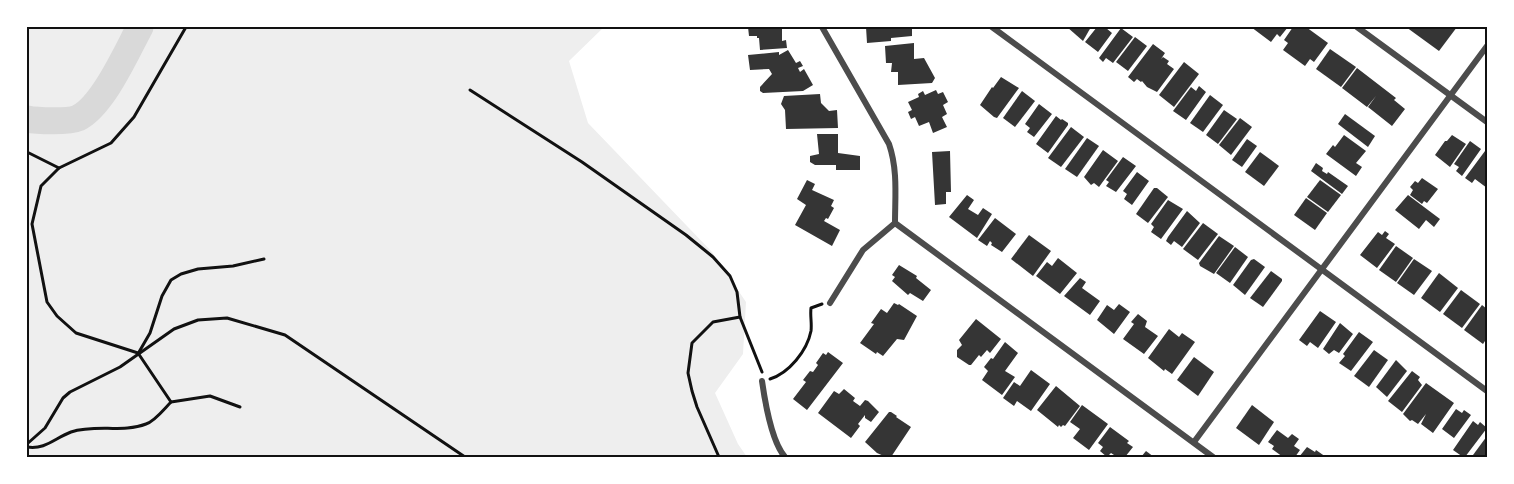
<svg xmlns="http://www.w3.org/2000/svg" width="1514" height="484" font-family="Jost,sans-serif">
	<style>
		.green { fill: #eee }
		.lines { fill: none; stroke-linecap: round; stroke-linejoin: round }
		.river { stroke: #d9d9d9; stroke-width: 27 }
		.building { fill: #353535 }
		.path { stroke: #111; stroke-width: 3 }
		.minor { stroke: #4c4c4c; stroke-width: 6 }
		.neatline { fill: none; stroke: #111; stroke-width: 2 }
	</style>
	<rect width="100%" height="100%" fill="#fff"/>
	<path class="green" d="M 27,27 L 604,27 L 569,61 L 588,123 L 712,252 L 746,302 L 743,354 L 715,393 L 738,444 L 747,457 L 27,457 Z"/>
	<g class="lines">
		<path class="river" d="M 27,119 C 37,121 69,122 78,118 C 103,106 127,51 140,27"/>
	</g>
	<g class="building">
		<path d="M 748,27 L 782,27 L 782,41 L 786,40 L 787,48 L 760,50 L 759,38 L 757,38 L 757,36 L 749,36 Z"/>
		<path d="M 866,27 L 912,27 L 912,36 L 891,38 L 891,41 L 867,43 Z"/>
		<path d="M 1067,27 L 1091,27 L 1083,41 Z"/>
		<path d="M 1097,27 L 1107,27 L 1106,28 L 1112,33 L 1098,52 L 1085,42 Z"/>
		<path d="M 1251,27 L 1288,27 L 1280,37 L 1277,34 L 1271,42 Z"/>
		<path d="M 1293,27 L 1306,27 L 1328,43 L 1314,62 L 1310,59 L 1305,66 L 1283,50 L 1288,43 L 1284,40 Z"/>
		<path d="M 1406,27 L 1457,27 L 1439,51 Z"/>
		<path d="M 1121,28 L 1133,37 L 1113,63 L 1106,58 L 1103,62 L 1099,58 Z"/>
		<path d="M 1135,37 L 1147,46 L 1128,71 L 1116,62 Z"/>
		<path d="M 914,43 L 914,59 L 924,58 L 935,78 L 932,83 L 898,85 L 898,72 L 891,72 L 892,63 L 886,63 L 885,46 Z"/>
		<path d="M 1153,44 L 1165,53 L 1161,59 L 1163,57 L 1169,61 L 1167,64 L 1174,69 L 1157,92 L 1147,87 L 1142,81 L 1141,82 L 1137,79 L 1134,82 L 1128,77 Z"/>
		<path d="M 1330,49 L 1356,67 L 1341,87 L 1316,69 Z"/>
		<path d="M 788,50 L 796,63 L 800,61 L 803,66 L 798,68 L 800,72 L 804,69 L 813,85 L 803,91 L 763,93 L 760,91 L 760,87 L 772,74 L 769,69 L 750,70 L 748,55 L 779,52 L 779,55 Z"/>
		<path d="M 1184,62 L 1199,74 L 1174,107 L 1159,95 Z"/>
		<path d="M 1357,68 L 1396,98 L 1394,100 L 1405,109 L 1392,126 L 1368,107 L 1376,96 L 1367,107 L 1342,88 Z"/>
		<path d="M 1001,77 L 1019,88 L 997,118 L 994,117 L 980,105 L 992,87 L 993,88 Z"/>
		<path d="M 1199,86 L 1206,92 L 1186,120 L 1173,111 L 1191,87 L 1196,91 Z"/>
		<path d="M 936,90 L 938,94 L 943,92 L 948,102 L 943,105 L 947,114 L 942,117 L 947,127 L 933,133 L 929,122 L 919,126 L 915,117 L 911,119 L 908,112 L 912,110 L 908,102 L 919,97 L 918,94 L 923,91 L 925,95 Z"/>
		<path d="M 1022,91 L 1035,101 L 1015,127 L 1003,118 Z"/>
		<path d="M 820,94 L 821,103 L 829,111 L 837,110 L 838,128 L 786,129 L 785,110 L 781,104 L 784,96 Z"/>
		<path d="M 1210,95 L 1223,105 L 1203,132 L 1190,123 Z"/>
		<path d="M 1039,104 L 1052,114 L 1034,137 L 1027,132 L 1030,128 L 1025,124 Z"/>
		<path d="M 1224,110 L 1237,119 L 1218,144 L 1206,135 Z"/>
		<path d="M 1345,114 L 1375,136 L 1368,147 L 1338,124 Z"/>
		<path d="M 1056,116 L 1061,120 L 1062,119 L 1068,123 L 1068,125 L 1048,153 L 1036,144 Z"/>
		<path d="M 1240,118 L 1252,127 L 1231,155 L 1219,145 Z"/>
		<path d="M 1071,127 L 1084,137 L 1061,167 L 1048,158 Z"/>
		<path d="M 817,134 L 838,134 L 838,153 L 860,156 L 860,170 L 836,170 L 836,165 L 815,165 L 810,162 L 810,156 L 819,154 Z"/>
		<path d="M 1344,135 L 1366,151 L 1356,163 L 1362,167 L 1356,176 L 1326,154 L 1333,145 L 1335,147 Z"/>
		<path d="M 1452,135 L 1466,144 L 1450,167 L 1435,155 L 1445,141 L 1447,141 Z"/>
		<path d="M 1087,138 L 1099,146 L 1077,177 L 1065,169 Z"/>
		<path d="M 1247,139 L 1257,146 L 1242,167 L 1232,160 Z"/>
		<path d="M 1470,141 L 1481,149 L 1462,176 L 1456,171 L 1459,167 L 1454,164 Z"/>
		<path d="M 1103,150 L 1118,161 L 1099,187 L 1094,183 L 1091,185 L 1084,177 Z"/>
		<path d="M 950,151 L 951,192 L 946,192 L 946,204 L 935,205 L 932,152 Z"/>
		<path d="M 1485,151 L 1487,153 L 1487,188 L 1475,179 L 1472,183 L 1465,178 Z"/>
		<path d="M 1260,152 L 1279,166 L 1264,186 L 1245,172 Z"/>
		<path d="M 1123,157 L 1136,166 L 1116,192 L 1106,186 L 1109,182 L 1106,180 Z"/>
		<path d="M 1316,163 L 1323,168 L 1322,171 L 1327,174 L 1328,172 L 1348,186 L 1342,194 L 1311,171 Z"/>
		<path d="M 1137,172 L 1149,181 L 1132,205 L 1124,199 L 1127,194 L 1123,191 Z"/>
		<path d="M 1422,178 L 1438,189 L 1427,203 L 1424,201 L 1422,204 L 1410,195 L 1413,190 L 1410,187 L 1415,181 L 1418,183 Z"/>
		<path d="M 807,180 L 815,184 L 812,190 L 834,200 L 831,206 L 834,208 L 828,219 L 826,218 L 824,221 L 840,230 L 832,246 L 795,225 L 806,205 L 797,199 Z"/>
		<path d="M 1320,180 L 1341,195 L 1328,212 L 1307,197 Z"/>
		<path d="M 1154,188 L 1157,188 L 1168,197 L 1148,223 L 1136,214 Z"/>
		<path d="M 967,195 L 974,200 L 968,209 L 978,215 L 983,208 L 992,214 L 977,238 L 949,217 Z"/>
		<path d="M 1408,195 L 1440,219 L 1434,227 L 1426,220 L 1419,229 L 1395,210 Z"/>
		<path d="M 1306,198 L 1327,213 L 1315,230 L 1294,215 Z"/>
		<path d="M 1168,200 L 1183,209 L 1161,239 L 1151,232 L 1154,227 L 1151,224 Z"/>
		<path d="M 1187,211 L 1200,223 L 1182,247 L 1174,241 L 1171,245 L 1166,241 L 1168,237 Z"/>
		<path d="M 995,218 L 1016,234 L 1002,252 L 991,245 L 992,243 L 990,241 L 987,246 L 978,240 Z"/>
		<path d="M 1203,223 L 1218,234 L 1198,260 L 1183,249 Z"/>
		<path d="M 1385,231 L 1389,234 L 1386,238 L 1395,244 L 1377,268 L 1360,255 L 1378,232 L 1382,235 Z"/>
		<path d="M 1029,235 L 1051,251 L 1033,276 L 1011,259 Z"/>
		<path d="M 1219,236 L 1234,246 L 1214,274 L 1200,266 L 1199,263 Z"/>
		<path d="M 1396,246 L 1413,258 L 1396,282 L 1379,270 Z"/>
		<path d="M 1235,247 L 1248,257 L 1230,283 L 1216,273 Z"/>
		<path d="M 1058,258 L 1077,273 L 1060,294 L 1036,276 L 1047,262 L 1052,266 Z"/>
		<path d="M 1254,259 L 1265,267 L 1245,295 L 1233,285 L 1251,260 Z"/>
		<path d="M 1414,259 L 1432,271 L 1414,295 L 1397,283 Z"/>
		<path d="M 899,265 L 917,276 L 916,278 L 931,290 L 923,301 L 910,293 L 908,295 L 892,281 L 895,277 L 892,275 Z"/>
		<path d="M 1271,271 L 1282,279 L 1282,281 L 1263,307 L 1250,298 Z"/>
		<path d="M 1439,273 L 1458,288 L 1440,312 L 1421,298 Z"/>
		<path d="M 1080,278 L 1086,282 L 1082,288 L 1100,301 L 1090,315 L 1064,296 Z"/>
		<path d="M 1461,290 L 1480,304 L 1462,328 L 1443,314 Z"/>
		<path d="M 894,303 L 898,305 L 899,304 L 917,316 L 904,340 L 897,339 L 883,356 L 877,352 L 876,354 L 860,343 L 874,324 L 871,323 L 881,309 L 887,313 Z"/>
		<path d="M 1119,304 L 1130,312 L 1114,334 L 1097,320 L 1107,305 L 1114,310 Z"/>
		<path d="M 1482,305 L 1487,309 L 1487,338 L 1483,344 L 1464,330 Z"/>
		<path d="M 1320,311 L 1336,322 L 1318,348 L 1310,342 L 1307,346 L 1299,340 Z"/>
		<path d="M 1138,314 L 1147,321 L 1145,327 L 1158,336 L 1144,354 L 1123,339 L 1134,324 L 1131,322 Z"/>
		<path d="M 976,319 L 1001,339 L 990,353 L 987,350 L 981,357 L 979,355 L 971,365 L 969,365 L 957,357 L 957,350 L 962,345 L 959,340 Z"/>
		<path d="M 1340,323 L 1353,334 L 1339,353 L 1334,350 L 1329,354 L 1323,349 Z"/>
		<path d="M 1169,329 L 1179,337 L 1182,333 L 1195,342 L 1172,374 L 1165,369 L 1164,371 L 1148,358 Z"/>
		<path d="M 1359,332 L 1373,342 L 1351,371 L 1339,363 L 1345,356 L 1343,354 Z"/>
		<path d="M 1005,342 L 1018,353 L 1005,371 L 1015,377 L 1002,395 L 982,380 L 988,371 L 984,367 L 991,358 L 993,359 Z"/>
		<path d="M 1374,350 L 1388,360 L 1369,387 L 1354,376 Z"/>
		<path d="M 828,352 L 843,363 L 807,410 L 793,399 L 806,382 L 803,380 L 810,371 L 813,372 L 818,365 L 816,363 L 823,353 L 826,355 Z"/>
		<path d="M 1194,357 L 1214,372 L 1198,396 L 1177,380 Z"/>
		<path d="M 1396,360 L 1407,371 L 1387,397 L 1376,387 Z"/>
		<path d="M 1031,370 L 1050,384 L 1031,411 L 1017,401 L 1014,406 L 1003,398 L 1014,382 L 1020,386 Z"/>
		<path d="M 1412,371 L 1420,377 L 1418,380 L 1422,385 L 1402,412 L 1388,401 Z"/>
		<path d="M 1426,383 L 1454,403 L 1433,433 L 1421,424 L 1426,414 L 1418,424 L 1412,420 L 1410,421 L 1403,414 Z"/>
		<path d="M 1056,386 L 1080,406 L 1065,426 L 1063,425 L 1061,427 L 1059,425 L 1058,427 L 1037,410 Z"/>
		<path d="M 844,389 L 855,398 L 853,401 L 860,406 L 865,400 L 868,401 L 879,412 L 871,422 L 865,418 L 865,415 L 858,424 L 860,426 L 851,438 L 818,413 L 834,391 L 839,394 Z"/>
		<path d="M 1082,405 L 1108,424 L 1089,450 L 1073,438 L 1080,429 L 1070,422 Z"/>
		<path d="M 1252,405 L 1274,422 L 1259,445 L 1236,428 Z"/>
		<path d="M 1456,409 L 1462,413 L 1464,410 L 1471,415 L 1454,438 L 1442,429 Z"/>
		<path d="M 889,412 L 891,412 L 897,416 L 896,417 L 911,427 L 891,457 L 886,457 L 877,453 L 865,442 Z"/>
		<path d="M 1473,421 L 1478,425 L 1480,422 L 1487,428 L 1465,457 L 1463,457 L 1453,450 Z"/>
		<path d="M 1110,427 L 1129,441 L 1127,443 L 1133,447 L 1125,457 L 1117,457 L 1111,453 L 1107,457 L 1100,451 L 1103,447 L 1098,443 Z"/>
		<path d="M 1277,430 L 1288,438 L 1292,434 L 1299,439 L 1294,446 L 1300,450 L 1295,457 L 1283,457 L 1272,449 L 1274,446 L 1268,442 Z"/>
		<path d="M 1487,436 L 1487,457 L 1474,457 L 1473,455 Z"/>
		<path d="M 1307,447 L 1315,452 L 1316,450 L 1326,457 L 1299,457 Z"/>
		<path d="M 1146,451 L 1154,457 L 1141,457 Z"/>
	</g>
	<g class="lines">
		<g class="path">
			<path d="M 470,90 L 582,162 L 686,235 L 713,257 L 730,276 L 737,292 L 740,317 L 762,372"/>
			<path d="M 27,152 L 59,168 L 41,186 L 32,224 L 47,302 L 57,316 L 76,333 L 138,353 L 171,402 C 164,409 155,421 146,424 C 123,433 95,424 71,432 C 55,438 45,450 27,447"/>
			<path d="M 59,168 L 111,143 L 134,117 L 186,27"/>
			<path d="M 139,352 L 150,333 L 162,296 L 171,280 L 181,274 L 198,269 L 233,266 L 264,259"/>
			<path d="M 770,379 C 789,373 807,351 811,331 C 812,323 810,316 811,308 L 822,304"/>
			<path d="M 171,402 L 210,396 L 240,407"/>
			<path d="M 27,444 L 45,428 L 63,398 L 70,392 L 120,367 L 174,329 L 198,320 L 227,318 L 285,335 L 465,457"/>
			<path d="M 719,457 L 697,407 L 692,391 L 688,373 L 692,343 L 713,322 L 740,317"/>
		</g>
		<g class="minor">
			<path d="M 822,27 L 889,144 C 898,170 895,197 895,223"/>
			<path d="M 992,27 L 1487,391"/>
			<path d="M 1357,27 L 1487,122"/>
			<path d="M 895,223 L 1213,457"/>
			<path d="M 830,303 L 863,250 L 895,223"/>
			<path d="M 762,381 C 765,402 771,441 785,457"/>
			<path d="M 1194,442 L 1487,46"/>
		</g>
	</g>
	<rect width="1514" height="484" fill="none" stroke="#ffffff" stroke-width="57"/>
	<rect x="28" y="28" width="1458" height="428" class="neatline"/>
</svg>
